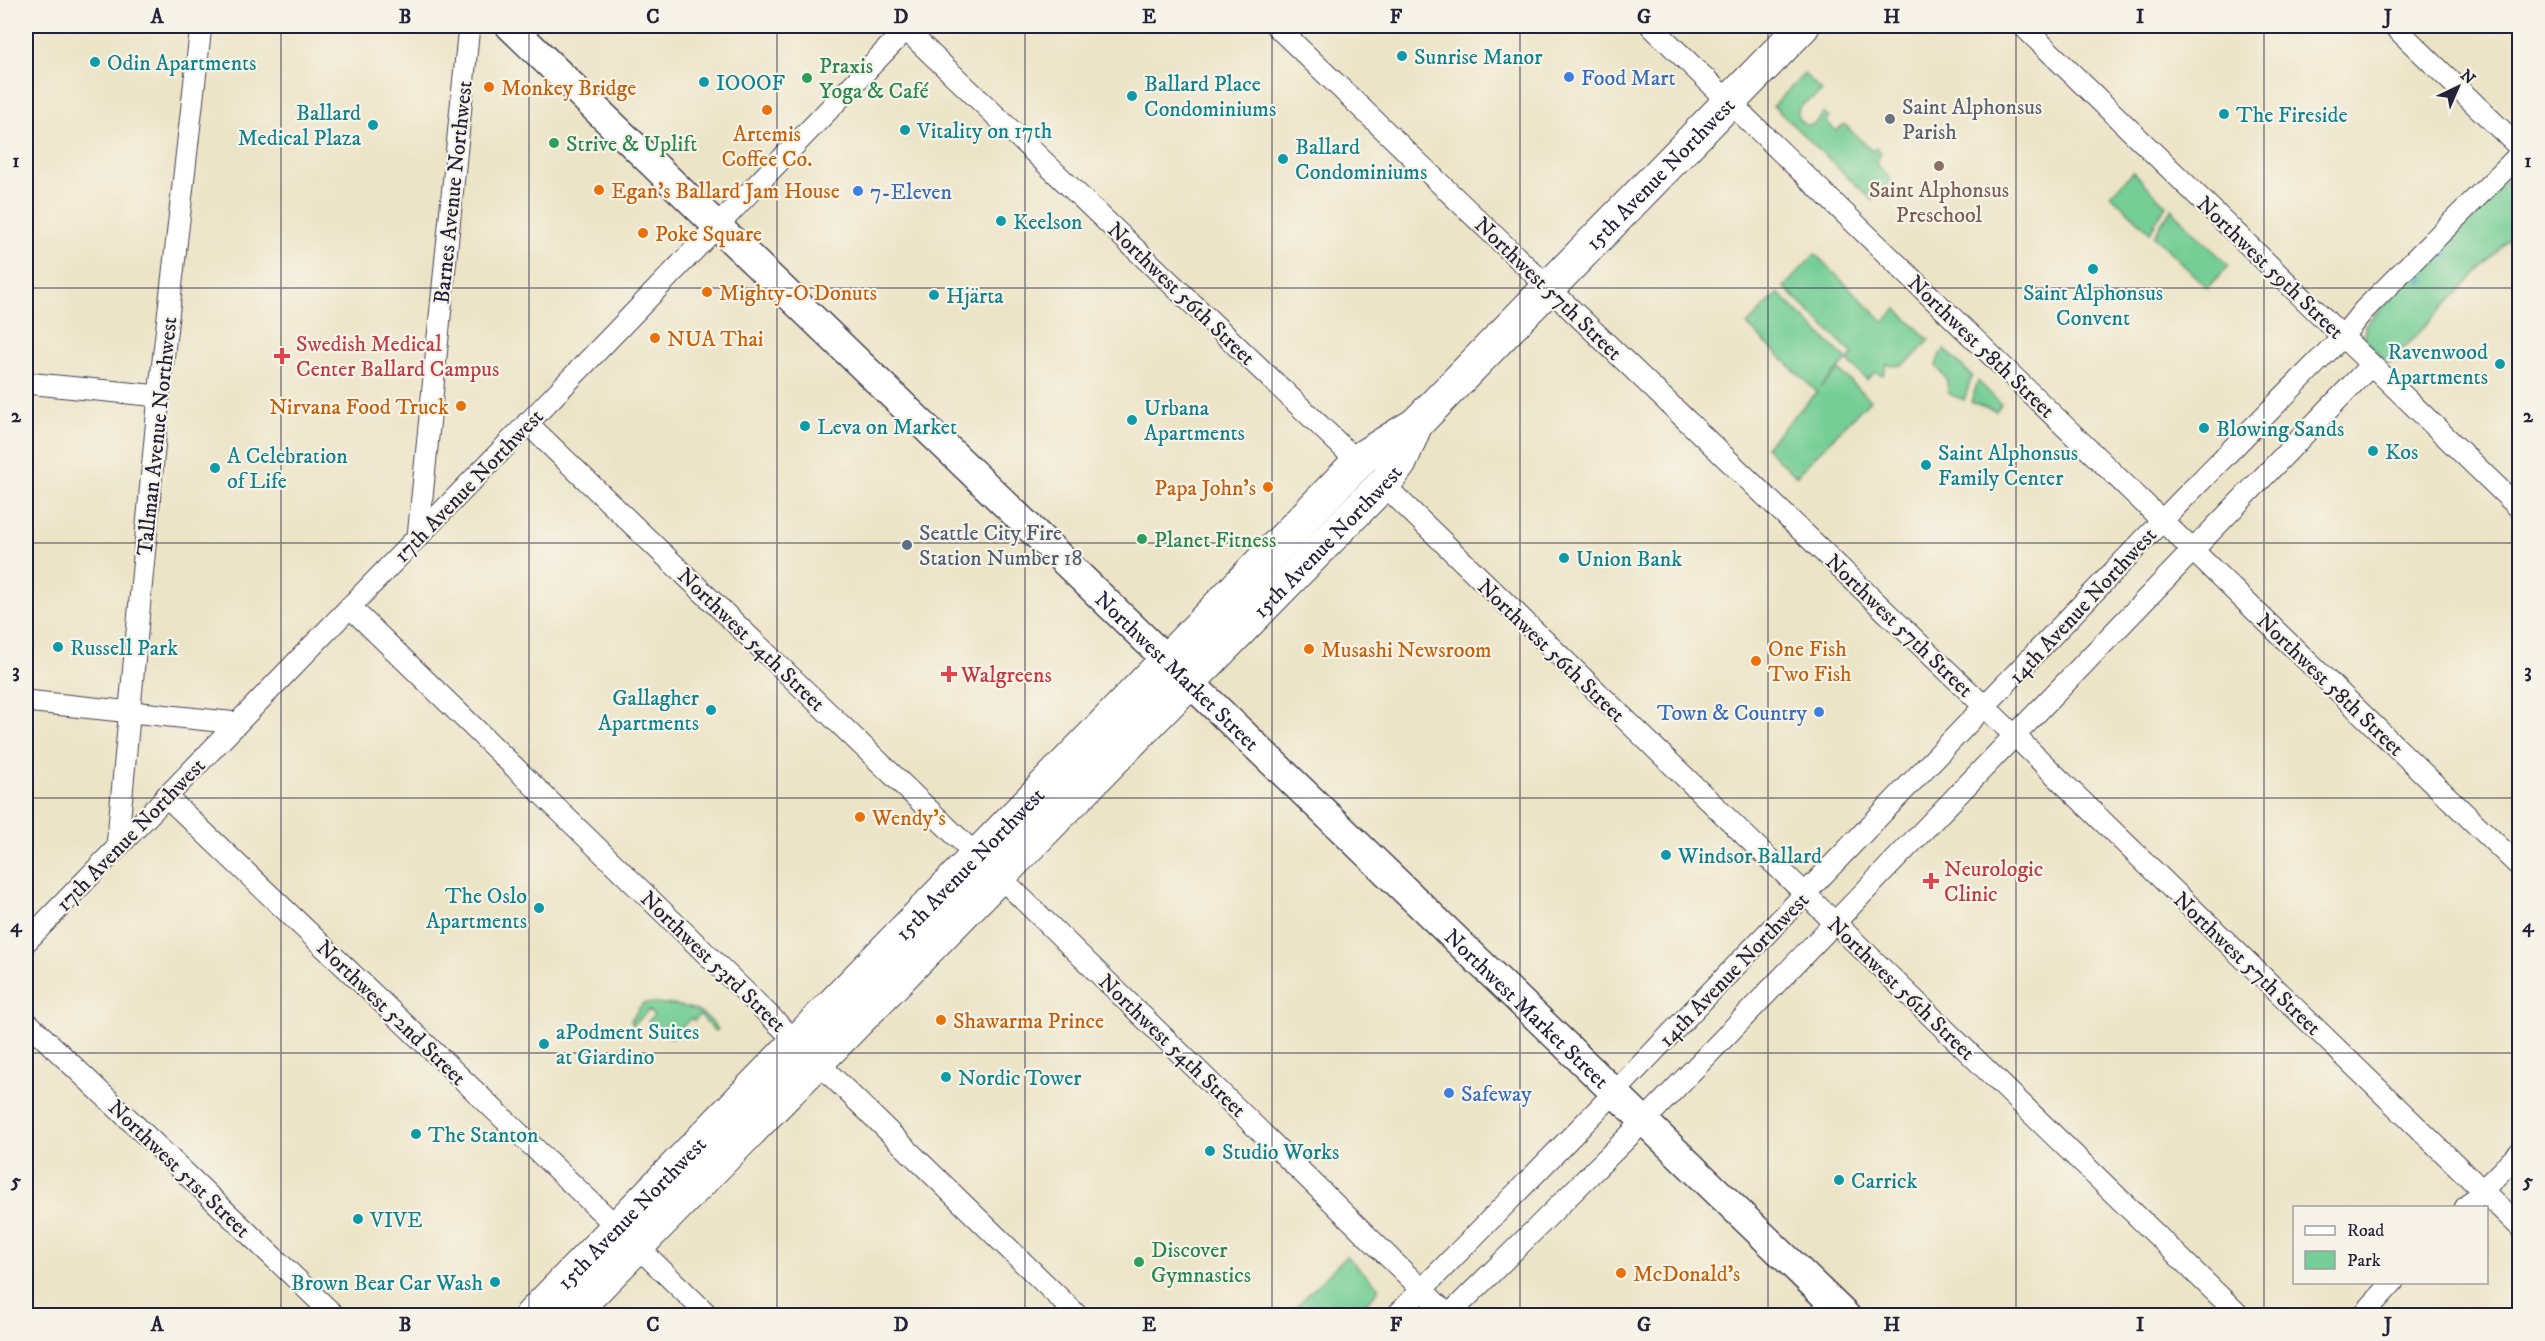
<svg xmlns="http://www.w3.org/2000/svg" width="2545" height="1341" font-family="'IM FELL DW Pica',serif">
	<style>
		.green { fill: #75ce95; stroke: #4c7868; stroke-width: 1.5 }
		.lines { fill: none; stroke-linecap: round; stroke-linejoin: round }
		.stream { stroke: #60aad8; stroke-width: 6 }
		.street-casing { stroke: #403f50; stroke-width: 23 }
		.secondary-casing { stroke: #403f50; stroke-width: 31 }
		.primary-casing { stroke: #403f50; stroke-width: 35 }
		.street { stroke: #fff; stroke-width: 21 }
		.secondary { stroke: #fff; stroke-width: 28 }
		.primary { stroke: #fff; stroke-width: 33 }
		.grid { fill: none; stroke: #22223b; stroke-width: 1.5; stroke-opacity: 0.55 }
		.culture-dot { fill: #0f9aa8; stroke: #f7f3e8; stroke-width: 2 }
		.shop-dot { fill: #3f7fe0; stroke: #f7f3e8; stroke-width: 2 }
		.leisure-dot { fill: #2e9e5b; stroke: #f7f3e8; stroke-width: 2 }
		.food-dot { fill: #e8710a; stroke: #f7f3e8; stroke-width: 2 }
		.worship-dot { fill: #6b7280; stroke: #f7f3e8; stroke-width: 2 }
		.education-dot { fill: #8d6e63; stroke: #f7f3e8; stroke-width: 2 }
		.health-dot { fill: #e0444e; stroke: #f7f3e8; stroke-width: 2 }
		.service-dot { fill: #5c6f8a; stroke: #f7f3e8; stroke-width: 2 }
		.labels { text-anchor: middle; stroke-width: 4.5; stroke-linejoin: round; paint-order: stroke }
		.culture-label { font-size: 22px; fill: #0d838f; stroke: #f7f3e8; text-anchor: start }
		.leisure-label { font-size: 22px; fill: #27864d; stroke: #f7f3e8; text-anchor: start }
		.shop-label { font-size: 22px; fill: #366cbe; stroke: #f7f3e8; text-anchor: start }
		.food-label { font-size: 22px; fill: #c56008; stroke: #f7f3e8; text-anchor: start }
		.worship-label { font-size: 22px; fill: #5b616d; stroke: #f7f3e8; text-anchor: start }
		.street-label { font-size: 22px; fill: #22223b; stroke: #f7f3e8 }
		.education-label { font-size: 22px; fill: #785e54; stroke: #f7f3e8 }
		.health-label { font-size: 22px; fill: #be3a42; stroke: #f7f3e8; text-anchor: start }
		.service-label { font-size: 22px; fill: #4e5e75; stroke: #f7f3e8; text-anchor: start }
		.neatline { fill: none; stroke: #22223b; stroke-width: 2 }
		.grid-label { font-size: 20px; text-anchor: middle; font-weight: bold; fill: #22223b }
	</style>
	<rect width="100%" height="100%" fill="#f7f3e8"/>
	<filter id="ink" filterUnits="userSpaceOnUse"><feTurbulence type="fractalNoise" baseFrequency=".0167" numOctaves="2"/><feDisplacementMap in="SourceGraphic" scale="12" xChannelSelector="R" yChannelSelector="G"/><feConvolveMatrix kernelMatrix="1 2 1 2 8 2 1 2 1" color-interpolation-filters="sRGB"/></filter>
	<filter id="wash" filterUnits="userSpaceOnUse"><feTurbulence type="fractalNoise" baseFrequency=".008" numOctaves="4" result="noise"/><feDisplacementMap in="SourceGraphic" scale="24" xChannelSelector="R" yChannelSelector="G"/><feGaussianBlur stdDeviation="1.35" result="paint"/><feColorMatrix in="noise" values="0 0 0 0 0 0 0 0 0 0 0 0 0 0 0 0 0 1.4 0 .05"/><feComposite in="paint" operator="in"/></filter>
	<g filter="url(#wash)">
		<rect width="100%" height="100%" fill="#ece4c6"/>
		<g class="green">
			<path d="M 1804,74 L 1822,91 C 1811,103 1791,103 1800,121 C 1811,130 1818,123 1823,113 L 1829,118 L 1826,121 L 1836,131 L 1844,124 L 1872,151 L 1876,148 L 1881,153 L 1876,163 L 1891,180 L 1872,200 L 1773,106 Z"/>
			<path d="M 2133,172 L 2166,205 L 2150,232 L 2111,195 Z"/>
			<path d="M 2519,173 L 2519,229 L 2389,364 L 2365,340 L 2365,325 L 2512,174 Z"/>
			<path d="M 2171,209 L 2229,266 L 2207,288 L 2154,236 Z"/>
			<path d="M 1815,254 L 1884,322 L 1897,309 L 1929,340 C 1917,352 1906,372 1887,364 L 1883,375 L 1875,372 L 1867,380 L 1848,361 L 1853,354 L 1784,287 Z"/>
			<path d="M 1778,293 L 1847,360 L 1820,388 L 1839,370 L 1870,400 L 1796,476 L 1765,447 L 1817,392 L 1747,325 Z"/>
			<path d="M 1945,349 L 1972,376 L 1964,400 L 1949,394 L 1946,378 L 1936,366 L 1939,356 Z"/>
			<path d="M 1978,381 L 2001,404 L 1996,411 L 1971,402 Z"/>
			<path d="M 643,1003 C 672,1004 701,1003 718,1030 L 715,1031 L 700,1015 L 694,1021 L 691,1018 L 671,1038 L 663,1030 L 659,1033 L 648,1022 L 654,1015 L 649,1010 L 633,1025 L 631,1020 Z"/>
			<path d="M 1346,1256 L 1378,1286 L 1378,1291 L 1355,1315 L 1299,1315 L 1293,1310 Z"/>
		</g>
		<g class="lines">
			<g class="stream">
				<path d="M 2446,256 L 2448,254"/>
				<path d="M 2422,281 L 2423,279"/>
			</g>
		</g>
	</g>
	<g filter="url(#ink)">
		<g class="lines">
			<defs>
				<g id="street">
					<path d="M 902,26 L 1358,462"/>
					<path d="M 1276,26 L 1985,707 L 2520,1227"/>
					<path d="M 1651,26 L 2520,867"/>
					<path d="M 2023,26 L 2520,509"/>
					<path d="M 2394,26 L 2520,148"/>
					<path d="M 26,383 L 159,396"/>
					<path d="M 527,423 L 977,856"/>
					<path d="M 1383,484 L 2240,1316"/>
					<path d="M 418,537 L 469,26"/>
					<path d="M 350,607 L 1078,1316"/>
					<path d="M 26,701 L 237,723"/>
					<path d="M 166,796 L 617,1227"/>
					<path d="M 117,847 L 159,396 L 201,26"/>
					<path d="M 999,876 L 1449,1316"/>
					<path d="M 26,942 L 608,340 L 909,26"/>
					<path d="M 26,1021 L 335,1316"/>
					<path d="M 2465,1208 L 2520,1152"/>
					<path d="M 637,1246 L 709,1316"/>
					<path d="M 1396,1316 L 1615,1092 L 2180,502 L 2342,337 L 2363,311 L 2520,154"/>
					<path d="M 1448,1316 L 1645,1120 L 2371,365"/>
					<path d="M 2362,1316 L 2393,1282"/>
				</g>
				<g id="secondary">
					<path id="s1" d="M 510,26 L 1846,1316"/>
				</g>
				<g id="primary">
					<path id="s2" d="M 531,1316 L 1364,456 L 1416,424 L 1803,26"/>
					<path id="s3" d="M 569,1316 L 1388,479 L 1400,463 L 1416,424"/>
				</g>
			</defs>
			<use href="#street" class="street-casing"/>
			<use href="#secondary" class="secondary-casing"/>
			<use href="#primary" class="primary-casing"/>
			<use href="#street" class="street"/>
			<use href="#secondary" class="secondary"/>
			<use href="#primary" class="primary"/>
		</g>
	</g>
	<path class="grid" d="M 281,26 L 281,1316M 529,26 L 529,1316M 777,26 L 777,1316M 1025,26 L 1025,1316M 1272,26 L 1272,1316M 1520,26 L 1520,1316M 1768,26 L 1768,1316M 2016,26 L 2016,1316M 2264,26 L 2264,1316M 26,288 L 2520,288M 26,543 L 2520,543M 26,798 L 2520,798M 26,1053 L 2520,1053"/>
	<g class="culture-dot">
		<circle cx="1402" cy="56" r="6"/>
		<circle cx="95" cy="62" r="6"/>
		<circle cx="704" cy="82" r="6"/>
		<circle cx="1132" cy="96" r="6"/>
		<circle cx="2224" cy="114" r="6"/>
		<circle cx="373" cy="125" r="6"/>
		<circle cx="905" cy="130" r="6"/>
		<circle cx="1283" cy="159" r="6"/>
		<circle cx="1001" cy="221" r="6"/>
		<circle cx="2093" cy="269" r="6"/>
		<circle cx="934" cy="295" r="6"/>
		<circle cx="2500" cy="364" r="6"/>
		<circle cx="1132" cy="420" r="6"/>
		<circle cx="805" cy="426" r="6"/>
		<circle cx="2204" cy="428" r="6"/>
		<circle cx="2373" cy="451" r="6"/>
		<circle cx="1926" cy="465" r="6"/>
		<circle cx="215" cy="468" r="6"/>
		<circle cx="1564" cy="558" r="6"/>
		<circle cx="58" cy="647" r="6"/>
		<circle cx="711" cy="710" r="6"/>
		<circle cx="1666" cy="855" r="6"/>
		<circle cx="539" cy="908" r="6"/>
		<circle cx="544" cy="1044" r="6"/>
		<circle cx="946" cy="1077" r="6"/>
		<circle cx="416" cy="1134" r="6"/>
		<circle cx="1210" cy="1151" r="6"/>
		<circle cx="1839" cy="1180" r="6"/>
		<circle cx="358" cy="1219" r="6"/>
		<circle cx="495" cy="1282" r="6"/>
	</g>
	<g class="shop-dot">
		<circle cx="1569" cy="77" r="6"/>
		<circle cx="858" cy="191" r="6"/>
		<circle cx="1819" cy="712" r="6"/>
		<circle cx="1449" cy="1093" r="6"/>
	</g>
	<g class="leisure-dot">
		<circle cx="807" cy="78" r="6"/>
		<circle cx="554" cy="143" r="6"/>
		<circle cx="1142" cy="539" r="6"/>
		<circle cx="1139" cy="1262" r="6"/>
	</g>
	<g class="food-dot">
		<circle cx="489" cy="87" r="6"/>
		<circle cx="767" cy="110" r="6"/>
		<circle cx="599" cy="190" r="6"/>
		<circle cx="643" cy="233" r="6"/>
		<circle cx="707" cy="292" r="6"/>
		<circle cx="655" cy="338" r="6"/>
		<circle cx="461" cy="406" r="6"/>
		<circle cx="1268" cy="487" r="6"/>
		<circle cx="1309" cy="649" r="6"/>
		<circle cx="1756" cy="661" r="6"/>
		<circle cx="860" cy="817" r="6"/>
		<circle cx="941" cy="1020" r="6"/>
		<circle cx="1621" cy="1273" r="6"/>
	</g>
	<circle class="worship-dot" cx="1890" cy="119" r="6"/>
	<circle class="education-dot" cx="1939" cy="166" r="6"/>
	<g class="health-dot">
		<path d="M279 347h6v6h6v6h-6v6h-6v-6h-6v-6h6z"/>
		<path d="M946 665h6v6h6v6h-6v6h-6v-6h-6v-6h6z"/>
		<path d="M1928 872h6v6h6v6h-6v6h-6v-6h-6v-6h6z"/>
	</g>
	<circle class="service-dot" cx="907" cy="545" r="6"/>
	<g class="labels">
		<g class="culture-label">
			<text x="1414" y="64">Sunrise Manor</text>
			<text x="107" y="70">Odin Apartments</text>
			<text x="716" y="90">IOOOF</text>
			<text x="1144" y="91">Ballard Place<tspan x="1144" dy="25">Condominiums</tspan></text>
			<text x="361" y="120" text-anchor="end">Ballard<tspan x="361" dy="25">Medical Plaza</tspan></text>
			<text x="2236" y="122">The Fireside</text>
			<text x="917" y="138">Vitality on 17th</text>
			<text x="1295" y="154">Ballard<tspan x="1295" dy="25">Condominiums</tspan></text>
			<text x="1013" y="229">Keelson</text>
			<text x="2093" y="300" text-anchor="middle">Saint Alphonsus<tspan x="2093" dy="25">Convent</tspan></text>
			<text x="946" y="303">Hjärta</text>
			<text x="2488" y="359" text-anchor="end">Ravenwood<tspan x="2488" dy="25">Apartments</tspan></text>
			<text x="1144" y="415">Urbana<tspan x="1144" dy="25">Apartments</tspan></text>
			<text x="817" y="434">Leva on Market</text>
			<text x="2216" y="436">Blowing Sands</text>
			<text x="2385" y="459">Kos</text>
			<text x="1938" y="460">Saint Alphonsus<tspan x="1938" dy="25">Family Center</tspan></text>
			<text x="227" y="463">A Celebration<tspan x="227" dy="25">of Life</tspan></text>
			<text x="1576" y="566">Union Bank</text>
			<text x="70" y="655">Russell Park</text>
			<text x="699" y="705" text-anchor="end">Gallagher<tspan x="699" dy="25">Apartments</tspan></text>
			<text x="1678" y="863">Windsor Ballard</text>
			<text x="527" y="903" text-anchor="end">The Oslo<tspan x="527" dy="25">Apartments</tspan></text>
			<text x="556" y="1039">aPodment Suites<tspan x="556" dy="25">at Giardino</tspan></text>
			<text x="958" y="1085">Nordic Tower</text>
			<text x="428" y="1142">The Stanton</text>
			<text x="1222" y="1159">Studio Works</text>
			<text x="1851" y="1188">Carrick</text>
			<text x="370" y="1227">VIVE</text>
			<text x="483" y="1290" text-anchor="end">Brown Bear Car Wash</text>
		</g>
		<g class="leisure-label">
			<text x="819" y="73">Praxis<tspan x="819" dy="25">Yoga &amp; Café</tspan></text>
			<text x="566" y="151">Strive &amp; Uplift</text>
			<text x="1154" y="547">Planet Fitness</text>
			<text x="1151" y="1257">Discover<tspan x="1151" dy="25">Gymnastics</tspan></text>
		</g>
		<g class="shop-label">
			<text x="1581" y="85">Food Mart</text>
			<text x="870" y="199">7-Eleven</text>
			<text x="1807" y="720" text-anchor="end">Town &amp; Country</text>
			<text x="1461" y="1101">Safeway</text>
		</g>
		<g class="food-label">
			<text x="501" y="95">Monkey Bridge</text>
			<text x="767" y="141" text-anchor="middle">Artemis<tspan x="767" dy="25">Coffee Co.</tspan></text>
			<text x="611" y="198">Egan's Ballard Jam House</text>
			<text x="655" y="241">Poke Square</text>
			<text x="719" y="300">Mighty-O Donuts</text>
			<text x="667" y="346">NUA Thai</text>
			<text x="449" y="414" text-anchor="end">Nirvana Food Truck</text>
			<text x="1256" y="495" text-anchor="end">Papa John's</text>
			<text x="1768" y="656">One Fish<tspan x="1768" dy="25">Two Fish</tspan></text>
			<text x="1321" y="657">Musashi Newsroom</text>
			<text x="872" y="825">Wendy's</text>
			<text x="953" y="1028">Shawarma Prince</text>
			<text x="1633" y="1281">McDonald's</text>
		</g>
		<g class="worship-label">
			<text x="1902" y="114">Saint Alphonsus<tspan x="1902" dy="25">Parish</tspan></text>
		</g>
		<g class="street-label">
			<text dy="8" stroke="none"><textPath href="#s2" startOffset="1608">15th Avenue Northwest</textPath></text>
			<text transform="translate(452 192) rotate(-84)" y="8">Barnes Avenue Northwest</text>
			<text transform="translate(2271 267) rotate(44)" y="8">Northwest 59th Street</text>
			<text transform="translate(1549 288) rotate(44)" y="8">Northwest 57th Street</text>
			<text transform="translate(1182 293) rotate(44)" y="8">Northwest 56th Street</text>
			<text transform="translate(1982 346) rotate(44)" y="8">Northwest 58th Street</text>
			<text transform="translate(156 436) rotate(-84)" y="8">Tallman Avenue Northwest</text>
			<text transform="translate(468 485) rotate(-46)" y="8">17th Avenue Northwest</text>
			<text dy="8" stroke="none"><textPath href="#s3" startOffset="1084">15th Avenue Northwest</textPath></text>
			<text transform="translate(2082 605) rotate(-47)" y="8">14th Avenue Northwest</text>
			<text transform="translate(1900 625) rotate(44)" y="8">Northwest 57th Street</text>
			<text transform="translate(752 639) rotate(44)" y="8">Northwest 54th Street</text>
			<text transform="translate(1552 650) rotate(44)" y="8">Northwest 56th Street</text>
			<text dy="8" stroke="none"><textPath href="#s1" startOffset="928">Northwest Market Street</textPath></text>
			<text transform="translate(2331 684) rotate(44)" y="8">Northwest 58th Street</text>
			<text transform="translate(130 834) rotate(-46)" y="8">17th Avenue Northwest</text>
			<text dy="8" stroke="none"><textPath href="#s2" startOffset="630">15th Avenue Northwest</textPath></text>
			<text transform="translate(714 961) rotate(44)" y="8">Northwest 53rd Street</text>
			<text transform="translate(2248 963) rotate(44)" y="8">Northwest 57th Street</text>
			<text transform="translate(1733 969) rotate(-46)" y="8">14th Avenue Northwest</text>
			<text transform="translate(1902 988) rotate(44)" y="8">Northwest 56th Street</text>
			<text dy="8" stroke="none"><textPath href="#s1" startOffset="1414">Northwest Market Street</textPath></text>
			<text transform="translate(392 1012) rotate(44)" y="8">Northwest 52nd Street</text>
			<text transform="translate(1173 1045) rotate(44)" y="8">Northwest 54th Street</text>
			<text transform="translate(180 1168) rotate(44)" y="8">Northwest 51st Street</text>
			<text dy="8" stroke="none"><textPath href="#s2" startOffset="144">15th Avenue Northwest</textPath></text>
		</g>
		<g class="education-label">
			<text x="1939" y="197">Saint Alphonsus<tspan x="1939" dy="25">Preschool</tspan></text>
		</g>
		<g class="health-label">
			<text x="296" y="351">Swedish Medical<tspan x="296" dy="25">Center Ballard Campus</tspan></text>
			<text x="961" y="682">Walgreens</text>
			<text x="1944" y="876">Neurologic<tspan x="1944" dy="25">Clinic</tspan></text>
		</g>
		<g class="service-label">
			<text x="919" y="540">Seattle City Fire<tspan x="919" dy="25">Station Number 18</tspan></text>
		</g>
	</g>
	<rect width="2545" height="1341" fill="none" stroke="#f7f3e8" stroke-width="66"/>
	<rect x="2293" y="1206" width="195" height="78" fill="#f7f3e8" stroke="#a29fa3" stroke-width="1.5"/>
	<rect x="2305" y="1226" width="30" height="9" fill="#ffffff" stroke="#a29fa3" stroke-width="1.5"/>
	<text x="2347" y="1236" font-size="18" fill="#22223b">Road</text>
	<rect x="2305" y="1251" width="30" height="18" fill="#75ce95" stroke="#a29fa3" stroke-width="1.5"/>
	<text x="2347" y="1266" font-size="18" fill="#22223b">Park</text>
	<g transform="translate(2458 87) rotate(44)" stroke="#f7f3e8" stroke-width="4.5" paint-order="stroke">
	<path d="M0-4.5L10 22L0 15L-10 22Z" fill="#22223b"/>
	<text y="-9" font-size="16" font-weight="bold" text-anchor="middle" fill="#22223b">N</text>
	</g>
	<rect x="33" y="33" width="2479" height="1275" class="neatline"/>
	<g class="grid-label">
		<text x="157" y="23">A</text>
		<text x="405" y="23">B</text>
		<text x="653" y="23">C</text>
		<text x="901" y="23">D</text>
		<text x="1149" y="23">E</text>
		<text x="1396" y="23">F</text>
		<text x="1644" y="23">G</text>
		<text x="1892" y="23">H</text>
		<text x="2140" y="23">I</text>
		<text x="2388" y="23">J</text>
		<text x="16" y="167">1</text>
		<text x="2528" y="167">1</text>
		<text x="16" y="422">2</text>
		<text x="2528" y="422">2</text>
		<text x="16" y="677">3</text>
		<text x="2528" y="677">3</text>
		<text x="16" y="932">4</text>
		<text x="2528" y="932">4</text>
		<text x="16" y="1187">5</text>
		<text x="2528" y="1187">5</text>
		<text x="157" y="1331">A</text>
		<text x="405" y="1331">B</text>
		<text x="653" y="1331">C</text>
		<text x="901" y="1331">D</text>
		<text x="1149" y="1331">E</text>
		<text x="1396" y="1331">F</text>
		<text x="1644" y="1331">G</text>
		<text x="1892" y="1331">H</text>
		<text x="2140" y="1331">I</text>
		<text x="2388" y="1331">J</text>
	</g>
</svg>
